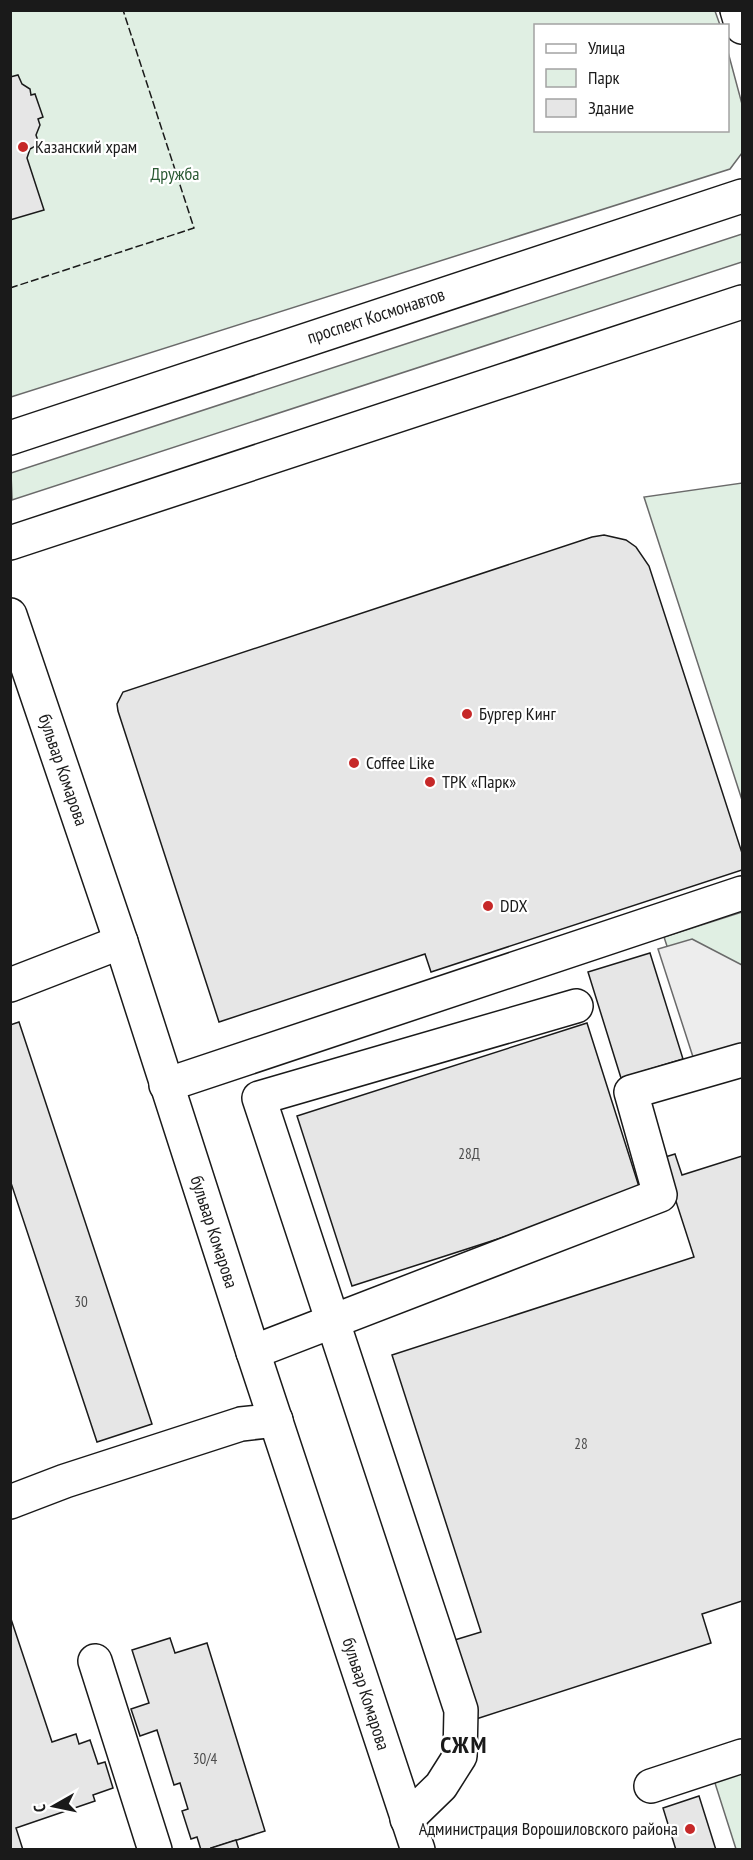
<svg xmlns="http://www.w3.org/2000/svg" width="753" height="1860" font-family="'PT Sans Narrow',sans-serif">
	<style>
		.green { fill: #e0efe3; stroke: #6a6a6a; stroke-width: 1.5 }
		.parking { fill: #ededed; stroke: #6a6a6a; stroke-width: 1.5 }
		.building { fill: #e6e6e6; stroke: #1a1a1a; stroke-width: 1.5 }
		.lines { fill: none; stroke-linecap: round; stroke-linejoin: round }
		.minor-casing { stroke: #1a1a1a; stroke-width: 36 }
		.major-casing { stroke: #1a1a1a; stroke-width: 36 }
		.minor { stroke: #fff; stroke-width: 33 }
		.major { stroke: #fff; stroke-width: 33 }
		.fence { stroke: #1a1a1a; stroke-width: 1.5; stroke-dasharray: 8 3; stroke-linecap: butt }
		.poi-dot { fill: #c62828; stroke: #fff; stroke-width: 2 }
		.labels { text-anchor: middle; stroke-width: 4.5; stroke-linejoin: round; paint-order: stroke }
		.number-label { font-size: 15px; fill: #4d4d4d }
		.poi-label { font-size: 18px; fill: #1a1a1a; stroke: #fff; text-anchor: start }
		.park-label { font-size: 18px; fill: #2b5a34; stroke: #fff }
		.street-label { font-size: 18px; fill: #1a1a1a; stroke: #fff }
		.district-label { font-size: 24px; font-weight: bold; letter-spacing: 1.5px; fill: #1a1a1a; stroke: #fff }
	</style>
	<rect width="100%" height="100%" fill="#fff"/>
	<g class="green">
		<path d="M 11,11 L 715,11 L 720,25 L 536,26 L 536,130 L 728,130 L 728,52 L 742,104 L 742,153 L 730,169 L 11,397 Z"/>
		<path d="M 742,234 L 742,262 L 12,500 L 11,473 Z"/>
		<path d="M 742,483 L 742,800 L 644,497 Z"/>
		<path d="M 742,912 L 742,1074 L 712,1084 L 664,937 Z"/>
		<path d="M 742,1746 L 742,1849 L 736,1849 L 707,1758 Z"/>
	</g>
	<path class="parking" d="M 692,939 L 742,965 L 742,1044 L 694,1060 L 658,949 Z"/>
	<g class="building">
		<path d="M 18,75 L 22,84 L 30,89 L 31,95 L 35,94 L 43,117 L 38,119 L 40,125 L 36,135 L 39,144 L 30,149 L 27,158 L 44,210 L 10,220 L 10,77 Z"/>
		<path d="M 604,535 L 626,540 L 636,547 L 649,566 L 742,853 L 742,870 L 431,972 L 425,954 L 219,1022 L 118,711 L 117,704 L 123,692 L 592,537 Z"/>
		<path d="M 650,953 L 683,1059 L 621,1078 L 588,972 Z"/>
		<path d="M 19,1022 L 152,1424 L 97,1442 L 10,1180 L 10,1025 Z"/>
		<path d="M 587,1023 L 641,1193 L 352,1286 L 297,1116 Z"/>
		<path d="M 675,1154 L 682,1175 L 742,1156 L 742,1601 L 702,1614 L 711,1643 L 473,1720 L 448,1642 L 481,1632 L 392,1355 L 694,1257 L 662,1158 Z"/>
		<path d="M 10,1616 L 52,1742 L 76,1734 L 79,1744 L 90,1740 L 98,1764 L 105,1762 L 113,1788 L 93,1795 L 95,1801 L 16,1828 L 23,1850 L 10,1850 Z"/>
		<path d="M 170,1638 L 175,1653 L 207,1643 L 265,1831 L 206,1850 L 201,1850 L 197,1837 L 191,1839 L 182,1811 L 188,1809 L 180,1783 L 174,1785 L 157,1730 L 140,1736 L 131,1709 L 149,1703 L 132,1650 Z"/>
		<path d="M 699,1796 L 716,1850 L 676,1850 L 663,1808 Z"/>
		<path d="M 236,1840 L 239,1850 L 212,1850 L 211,1848 Z"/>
	</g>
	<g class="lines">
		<defs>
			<g id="minor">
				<path d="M 737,10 L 742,27"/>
				<path d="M 10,615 L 121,942 L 253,1352 L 418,1850"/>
				<path d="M 10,985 L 121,942"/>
				<path d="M 166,1085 L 742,893"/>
				<path d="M 253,1352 L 660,1195 L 631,1092 L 742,1060"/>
				<path d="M 10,1502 L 65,1481 L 241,1424 L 276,1420"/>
				<path d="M 95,1661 L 155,1850"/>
				<path d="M 651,1786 L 742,1756"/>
				<path d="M 407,1819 L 441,1786 L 460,1756 L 461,1710 L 259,1098 L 576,1006"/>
			</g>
			<g id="major">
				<path d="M 10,438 L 742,196"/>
				<path d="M 10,543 L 742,302"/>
			</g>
		</defs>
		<use href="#minor" class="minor-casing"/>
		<use href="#major" class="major-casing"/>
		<use href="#minor" class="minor"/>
		<use href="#major" class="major"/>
		<path class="fence" d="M 10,288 L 194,228 L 123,10"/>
	</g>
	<g class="poi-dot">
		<circle cx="23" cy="147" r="6"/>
		<circle cx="467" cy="714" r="6"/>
		<circle cx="354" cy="763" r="6"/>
		<circle cx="430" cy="782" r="6"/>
		<circle cx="488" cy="906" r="6"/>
		<circle cx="690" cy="1829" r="6"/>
	</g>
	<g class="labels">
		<g class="number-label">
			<text x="469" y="1159">28Д</text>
			<text x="81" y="1307">30</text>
			<text x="581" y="1449">28</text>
			<text x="205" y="1764">30/4</text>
		</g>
		<g class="poi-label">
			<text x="35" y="153">Казанский храм</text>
			<text x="479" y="720">Бургер Кинг</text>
			<text x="366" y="769">Coffee Like</text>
			<text x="442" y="788">ТРК «Парк»</text>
			<text x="500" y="912">DDX</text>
			<text x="678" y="1835" text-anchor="end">Администрация Ворошиловского района</text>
		</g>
		<g class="park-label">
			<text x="175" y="180">Дружба</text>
		</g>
		<g class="street-label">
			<text transform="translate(376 316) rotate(-18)" y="6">проспект Космонавтов</text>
			<text transform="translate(63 770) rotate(71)" y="6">бульвар Комарова</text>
			<text transform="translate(214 1232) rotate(72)" y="6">бульвар Комарова</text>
			<text transform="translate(366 1694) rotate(72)" y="6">бульвар Комарова</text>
		</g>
		<g class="district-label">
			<text x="464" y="1753">СЖМ</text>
		</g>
	</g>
	<rect width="753" height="1860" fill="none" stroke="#1a1a1a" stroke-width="24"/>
	<rect x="534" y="24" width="195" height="108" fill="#ffffff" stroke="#a3a3a3" stroke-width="1.5"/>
	<rect x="546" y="44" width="30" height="9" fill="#ffffff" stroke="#a3a3a3" stroke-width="1.5"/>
	<text x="588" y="54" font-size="18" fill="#1a1a1a">Улица</text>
	<rect x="546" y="69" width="30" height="18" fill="#e0efe3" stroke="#a3a3a3" stroke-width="1.5"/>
	<text x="588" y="84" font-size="18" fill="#1a1a1a">Парк</text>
	<rect x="546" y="99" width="30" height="18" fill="#e6e6e6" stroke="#a3a3a3" stroke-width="1.5"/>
	<text x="588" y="114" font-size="18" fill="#1a1a1a">Здание</text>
	<g transform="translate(54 1806) rotate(261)" stroke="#ffffff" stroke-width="4.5" paint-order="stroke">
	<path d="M0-4.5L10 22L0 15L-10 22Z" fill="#1a1a1a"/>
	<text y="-9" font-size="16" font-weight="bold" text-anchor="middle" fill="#1a1a1a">С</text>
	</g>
</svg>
